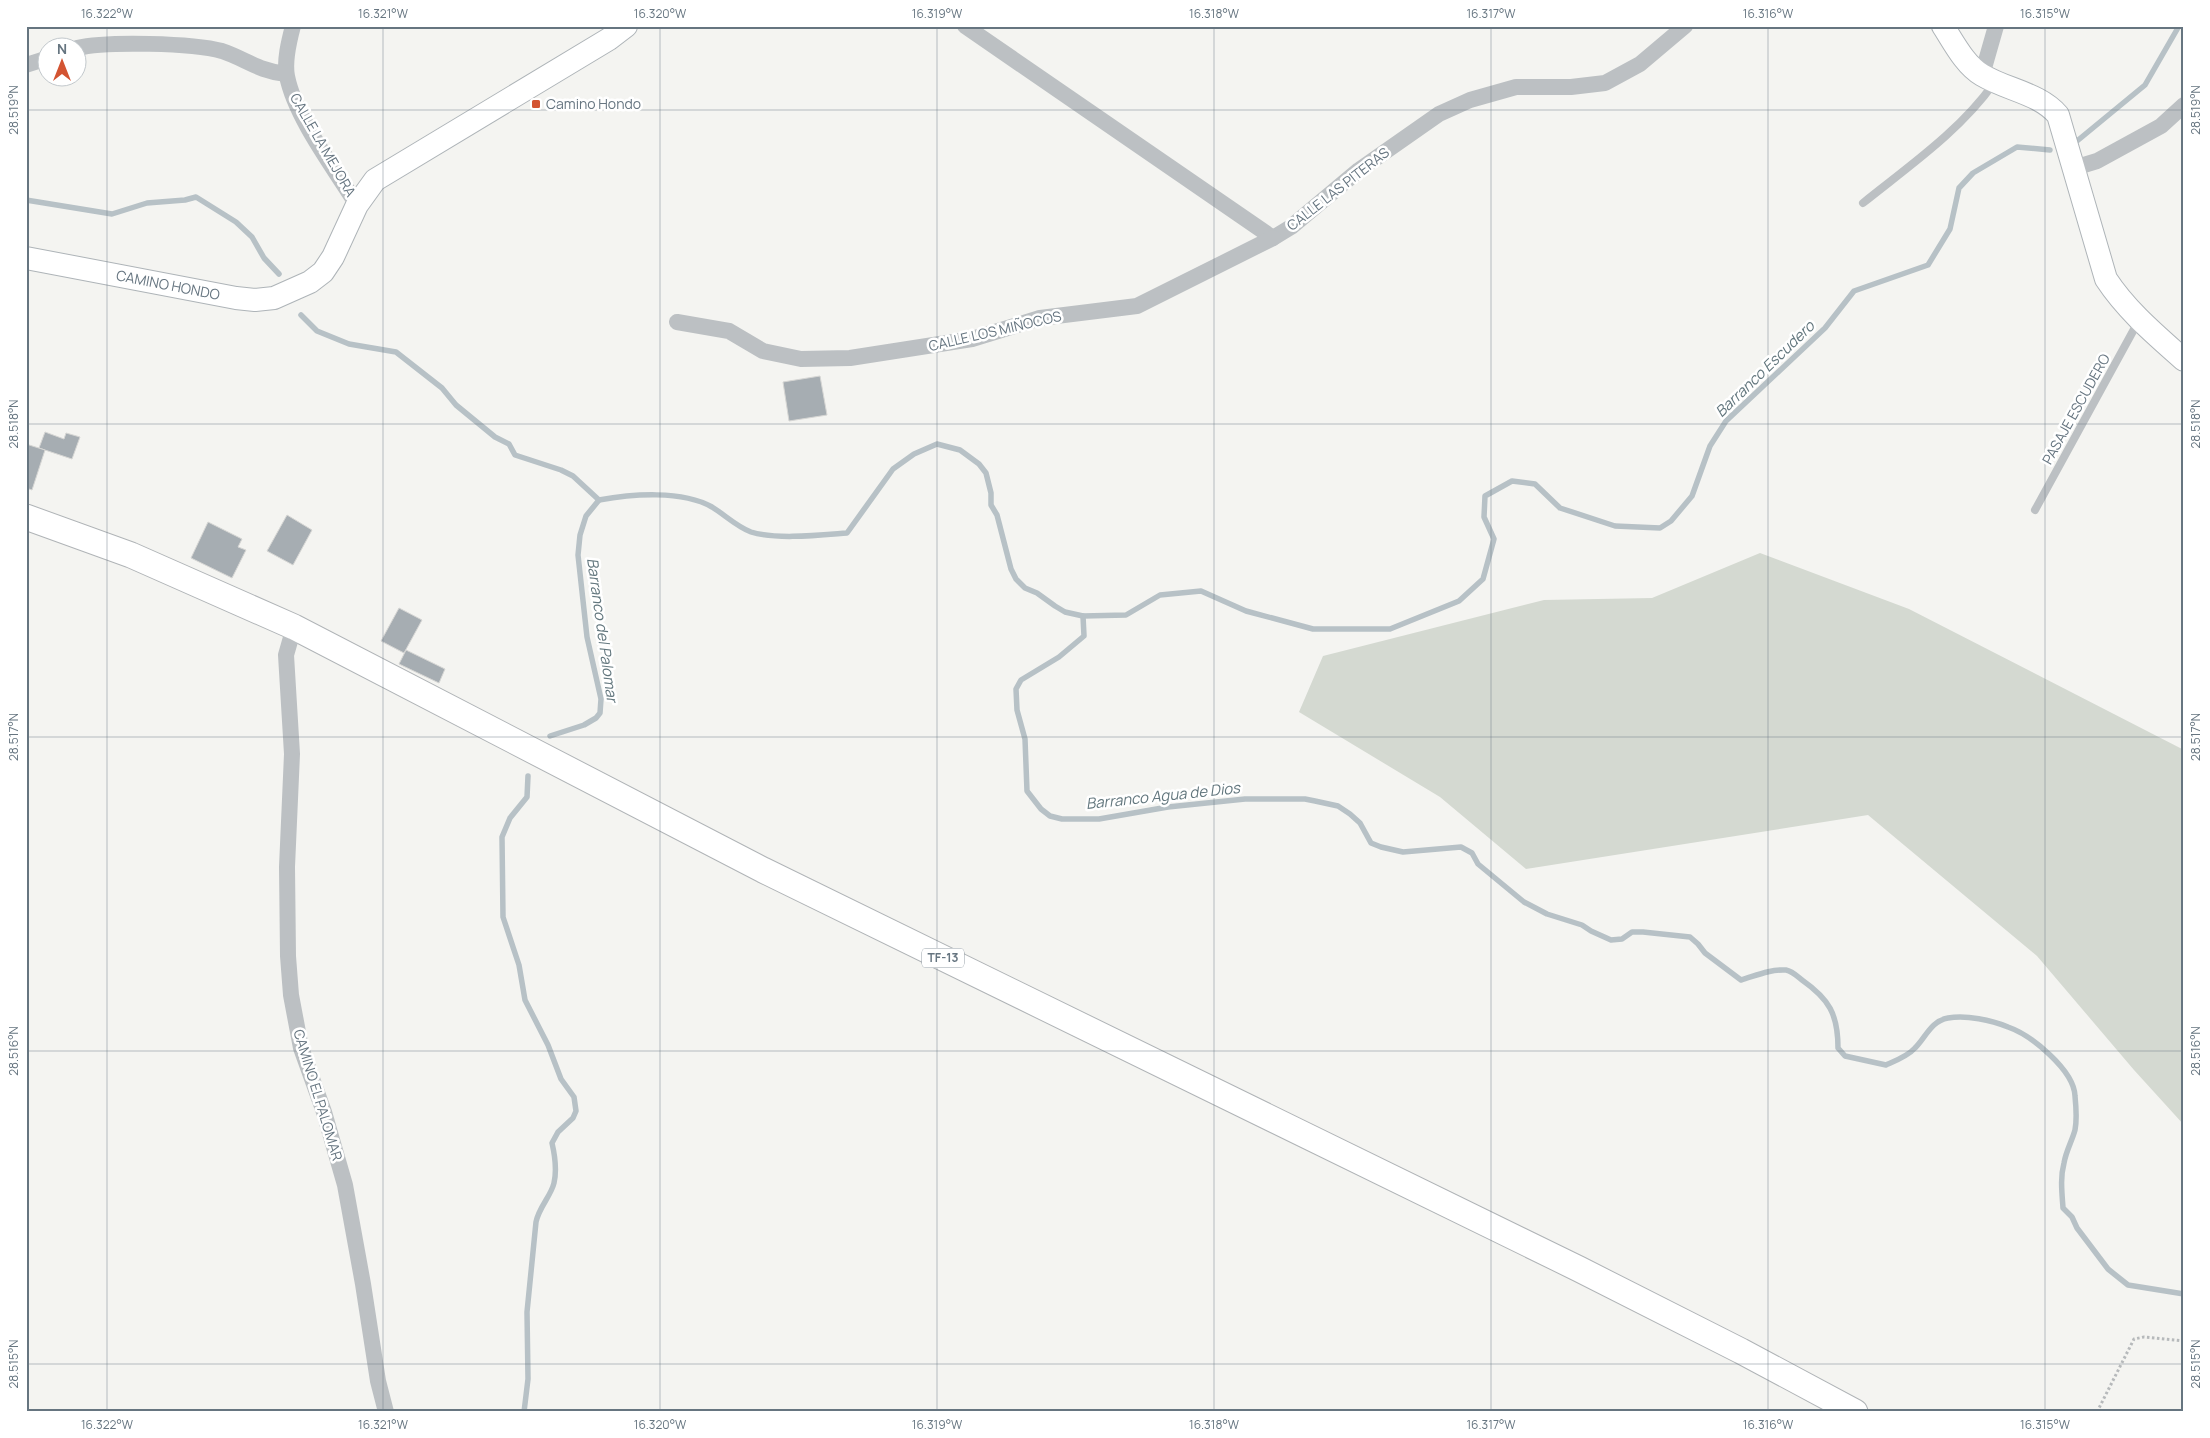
<svg xmlns="http://www.w3.org/2000/svg" width="2210" height="1438" font-family="Manrope,sans-serif">
	<style>
		.green { fill: #d4d9d1 }
		.lines { fill: none; stroke-linecap: round; stroke-linejoin: round }
		.stream { stroke: #b7c1c6; stroke-width: 5.5 }
		.building { fill: #a6adb2; stroke: #d6d6d4 }
		.secondary-casing { stroke: #aeb4b8; stroke-width: 24 }
		.primary-casing { stroke: #b0b4b7; stroke-width: 27 }
		.path { stroke: #b6b9bb; stroke-width: 3; stroke-dasharray: 2.5 2.5; stroke-linecap: butt }
		.lane { stroke: #bcc0c3; stroke-width: 8 }
		.street { stroke: #bcc0c3; stroke-width: 16 }
		.secondary { stroke: #fff; stroke-width: 22 }
		.primary { stroke: #fff; stroke-width: 25 }
		.ticks { fill: none; stroke: #667580; stroke-width: 1; stroke-opacity: 0.45 }
		.poi-dot { fill: #d35432; stroke: #fff; stroke-width: 2 }
		.labels { text-anchor: middle; stroke-width: 5; stroke-linejoin: round; paint-order: stroke }
		.shield { fill: #fff; stroke: #949ea6; stroke-width: 1 }
		.shield-label { font-size: 12px; font-weight: bold; fill: #667580 }
		.poi-label { font-size: 14px; fill: #667580; stroke: #fff; text-anchor: start }
		.street-label { font-size: 14px; fill: #667580; stroke: #fff }
		.water-label { font-size: 15px; font-style: italic; fill: #62767d; stroke: #fff }
		.neatline { fill: none; stroke: #667580; stroke-width: 2 }
		.ticks-label { font-size: 12px; text-anchor: middle; fill: #667580 }
	</style>
	<rect width="100%" height="100%" fill="#f4f4f1"/>
	<path class="green" d="M 1760,553 L 1909,609 L 2184,750 L 2184,1125 L 2134,1070 L 2037,956 L 1868,815 L 1526,869 L 1440,797 L 1299,712 L 1323,656 L 1544,600 L 1652,598 Z"/>
	<g class="lines">
		<g class="stream">
			<path d="M 2077,141 L 2145,85 L 2179,26"/>
			<path d="M 26,200 L 112,214 L 147,203 L 185,200 L 196,197 L 236,222 L 252,237 L 264,258 L 279,274"/>
			<path d="M 301,315 L 317,331 L 349,344 L 396,352 L 442,388 L 456,405 L 495,437 L 509,444 L 515,455 L 561,470 L 573,476 L 599,500 C 632,494 682,490 712,507 C 725,515 737,527 751,532 C 776,540 821,535 847,533 L 893,469 L 914,454 L 937,444 L 960,450 L 979,464 L 986,473 L 991,493 L 991,505 L 997,515 L 1011,569 L 1016,579 L 1025,588 L 1037,593 L 1055,606 L 1065,612 L 1083,616 L 1126,615 L 1160,595 L 1201,591 L 1246,611 L 1313,629 L 1390,629 L 1459,601 L 1483,579 L 1494,539 L 1484,517 L 1485,496 L 1512,481 L 1535,484 L 1560,508 L 1615,526 L 1660,528 L 1671,521 L 1692,496 L 1710,446 L 1726,421 L 1825,328 L 1854,291 L 1928,265 L 1950,229 L 1959,188 L 1973,173 L 2017,147 L 2050,150"/>
			<path d="M 1083,616 L 1084,636 L 1059,657 L 1021,680 L 1016,689 L 1017,710 L 1025,739 L 1027,791 L 1041,809 L 1050,816 L 1062,819 L 1099,819 L 1168,807 L 1245,799 L 1305,799 L 1315,801 L 1338,806 L 1350,814 L 1360,823 L 1371,843 L 1381,847 L 1403,852 L 1461,847 L 1472,853 L 1478,864 L 1524,902 L 1547,914 L 1582,925 L 1591,931 L 1611,940 L 1622,939 L 1632,932 L 1643,932 L 1690,937 L 1698,944 L 1705,953 L 1741,980 C 1755,976 1770,969 1786,970 C 1792,971 1797,976 1802,980 C 1829,999 1838,1014 1838,1048 L 1845,1056 L 1886,1065 C 1895,1061 1908,1056 1915,1048 C 1926,1037 1931,1021 1948,1018 C 1967,1015 1991,1020 2008,1027 C 2031,1035 2074,1070 2075,1096 C 2076,1106 2077,1120 2075,1130 C 2072,1141 2066,1151 2064,1163 C 2060,1178 2062,1193 2063,1208 L 2072,1217 L 2077,1228 L 2108,1269 L 2128,1285 L 2184,1294"/>
			<path d="M 550,736 L 584,725 L 596,718 L 600,713 L 601,699 L 587,637 L 578,555 L 580,535 L 586,516 L 599,500"/>
			<path d="M 524,1412 L 528,1379 L 527,1312 L 536,1222 C 539,1207 551,1196 554,1183 C 557,1170 555,1156 552,1143 L 558,1132 L 573,1118 L 576,1111 L 574,1097 L 561,1079 L 548,1045 L 525,1000 L 519,965 L 503,917 L 502,837 L 510,818 L 527,797 L 528,776"/>
		</g>
	</g>
	<g class="building">
		<path d="M 820,376 L 827,415 L 789,421 L 783,382 Z"/>
		<path d="M 45,432 L 64,439 L 66,433 L 80,437 L 72,459 L 39,448 Z"/>
		<path d="M 26,444 L 45,450 L 32,490 L 26,488 Z"/>
		<path d="M 287,515 L 312,530 L 293,565 L 267,551 Z"/>
		<path d="M 208,522 L 242,539 L 238,547 L 246,550 L 232,578 L 191,558 Z"/>
		<path d="M 399,608 L 422,620 L 404,653 L 381,641 Z"/>
		<path d="M 406,650 L 445,669 L 439,683 L 399,664 Z"/>
	</g>
	<g class="lines">
		<defs>
			<g id="secondary">
				<path d="M 1943,26 C 1954,43 1965,65 1982,75 C 2007,90 2039,93 2058,115 L 2106,279 C 2127,311 2156,335 2184,360"/>
				<path d="M 26,258 L 236,298 L 255,300 L 274,298 L 310,282 L 323,272 L 333,257 L 357,205 L 375,180 L 609,39 L 626,26"/>
			</g>
			<path id="primary" d="M 26,517 L 131,555 L 294,627 L 763,870 L 1579,1269 L 1741,1351 L 1855,1412"/>
		</defs>
		<use href="#secondary" class="secondary-casing"/>
		<use href="#primary" class="primary-casing"/>
		<path class="path" d="M 2097,1412 L 2134,1339 L 2144,1337 L 2184,1341"/>
		<g class="lane">
			<path d="M 1863,203 C 1909,166 1960,131 1994,83"/>
			<path d="M 2035,510 L 2138,322"/>
		</g>
		<g class="street">
			<path d="M 293,26 C 289,41 284,61 287,76 C 295,117 334,168 357,205"/>
			<path d="M 965,26 L 1273,238 L 1291,227 L 1359,170 L 1439,114 L 1470,100 L 1516,87 L 1571,87 L 1605,83 L 1640,64 L 1685,26"/>
			<path d="M 77,48 C 106,41 193,43 222,51 C 246,59 258,71 286,74"/>
			<path d="M 26,65 L 48,58"/>
			<path d="M 1982,75 L 1996,26"/>
			<path d="M 2074,168 L 2097,161 L 2161,126 L 2184,105"/>
			<path d="M 677,322 L 729,331 L 763,351 L 801,359 L 850,358 L 972,339 L 1040,318 L 1137,306 L 1273,238"/>
			<path d="M 294,627 L 286,655 L 292,754 L 287,867 L 288,956 L 291,995 L 301,1048 L 324,1112 L 345,1185 L 363,1284 L 378,1381 L 386,1412"/>
		</g>
		<use href="#secondary" class="secondary"/>
		<use href="#primary" class="primary"/>
	</g>
	<path class="ticks" d="M 107,26 L 107,1412M 383,26 L 383,1412M 660,26 L 660,1412M 937,26 L 937,1412M 1214,26 L 1214,1412M 1491,26 L 1491,1412M 1768,26 L 1768,1412M 2045,26 L 2045,1412M 26,110 L 2184,110M 26,424 L 2184,424M 26,737 L 2184,737M 26,1051 L 2184,1051M 26,1364 L 2184,1364"/>
	<rect class="poi-dot" x="531" y="99" width="10" height="10" rx="2.5"/>
	<g class="labels">
		<rect class="shield" x="922" y="948.5" width="42" height="19" rx="4"/>
		<g class="shield-label">
			<text x="943" y="962">TF-13</text>
		</g>
		<g class="poi-label">
			<text x="546" y="109">Camino Hondo</text>
		</g>
		<g class="street-label">
			<text transform="translate(323 145) rotate(60)" y="5">CALLE LA MEJORA</text>
			<text transform="translate(1338 189) rotate(-38)" y="5">CALLE LAS PITERAS</text>
			<text transform="translate(168 285) rotate(11)" y="5">CAMINO HONDO</text>
			<text transform="translate(995 331) rotate(-13)" y="5">CALLE LOS MIÑOCOS</text>
			<text transform="translate(2076 409) rotate(-61)" y="5">PASAJE ESCUDERO</text>
			<text transform="translate(318 1095) rotate(73)" y="5">CAMINO EL PALOMAR</text>
		</g>
		<g class="water-label">
			<text transform="translate(1765 369) rotate(-44)" y="5">Barranco Escudero</text>
			<text transform="translate(602 630) rotate(82)" y="5">Barranco del Palomar</text>
			<text transform="translate(1163 796) rotate(-6)" y="5">Barranco Agua de Dios</text>
		</g>
	</g>
	<rect width="2210" height="1438" fill="none" stroke="#ffffff" stroke-width="55"/>
	<g transform="translate(62 62)"><circle r="24" fill="#ffffff" stroke="#c2c8cc"/>
	<path d="M0-4L9 19L0 12L-9 19Z" fill="#d35432"/>
	<text y="-8" font-size="14" font-weight="bold" text-anchor="middle" fill="#667580">N</text>
	</g>
	<rect x="28" y="28" width="2154" height="1382" class="neatline"/>
	<g class="ticks-label">
		<text x="107" y="18">16.322°W</text>
		<text x="383" y="18">16.321°W</text>
		<text x="660" y="18">16.320°W</text>
		<text x="937" y="18">16.319°W</text>
		<text x="1214" y="18">16.318°W</text>
		<text x="1491" y="18">16.317°W</text>
		<text x="1768" y="18">16.316°W</text>
		<text x="2045" y="18">16.315°W</text>
		<text transform="translate(14 110) rotate(-90)" y="4">28.519°N</text>
		<text transform="translate(2196 110) rotate(-90)" y="4">28.519°N</text>
		<text transform="translate(14 424) rotate(-90)" y="4">28.518°N</text>
		<text transform="translate(2196 424) rotate(-90)" y="4">28.518°N</text>
		<text transform="translate(14 737) rotate(-90)" y="4">28.517°N</text>
		<text transform="translate(2196 737) rotate(-90)" y="4">28.517°N</text>
		<text transform="translate(14 1051) rotate(-90)" y="4">28.516°N</text>
		<text transform="translate(2196 1051) rotate(-90)" y="4">28.516°N</text>
		<text transform="translate(14 1364) rotate(-90)" y="4">28.515°N</text>
		<text transform="translate(2196 1364) rotate(-90)" y="4">28.515°N</text>
		<text x="107" y="1429">16.322°W</text>
		<text x="383" y="1429">16.321°W</text>
		<text x="660" y="1429">16.320°W</text>
		<text x="937" y="1429">16.319°W</text>
		<text x="1214" y="1429">16.318°W</text>
		<text x="1491" y="1429">16.317°W</text>
		<text x="1768" y="1429">16.316°W</text>
		<text x="2045" y="1429">16.315°W</text>
	</g>
</svg>
